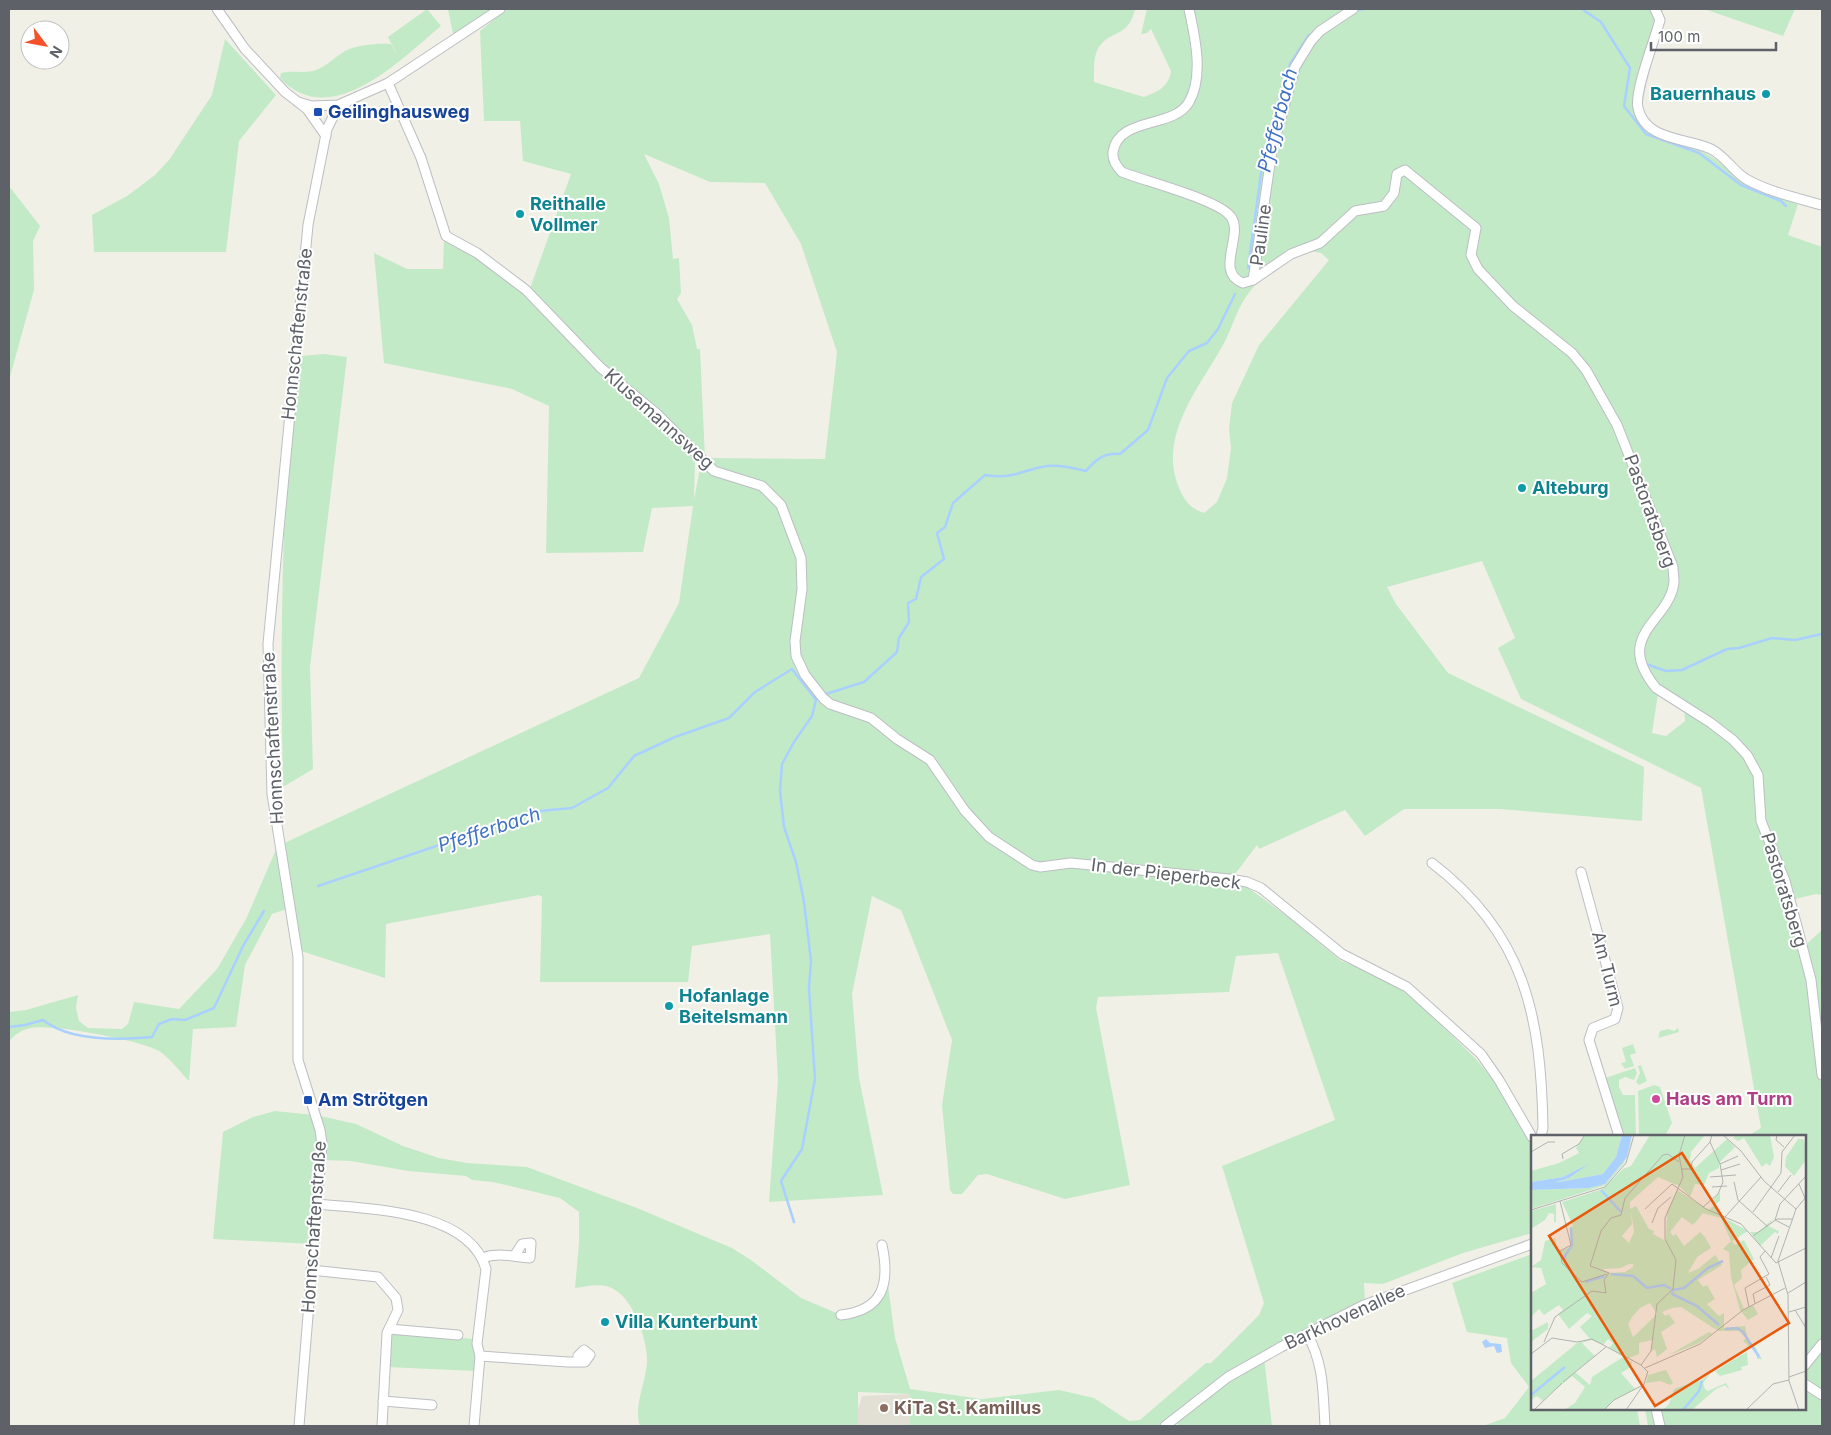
<svg xmlns="http://www.w3.org/2000/svg" width="1831" height="1435" font-family="Inter,sans-serif">
	<style>
		.education { fill: #e2e0d5 }
		.green { fill: #c3eac7; fill-rule: evenodd }
		.water { fill: #aad0ff }
		.lines { fill: none; stroke-linecap: round; stroke-linejoin: round }
		.stream { stroke: #aad0ff; stroke-width: 2.5 }
		.minor-casing { stroke: #bcbec3; stroke-width: 11 }
		.minor { stroke: #fff; stroke-width: 9 }
		.culture-dot { fill: #0f9aa8; stroke: #fff; stroke-width: 2 }
		.transit-dot { fill: #1a4fb4; stroke: #fff; stroke-width: 2 }
		.hotel-dot { fill: #d1479c; stroke: #fff; stroke-width: 2 }
		.education-dot { fill: #8d6e63; stroke: #fff; stroke-width: 2 }
		.labels { text-anchor: middle; stroke-width: 4; stroke-linejoin: round; paint-order: stroke }
		.culture-label { font-size: 18px; font-weight: bold; fill: #0d838f; stroke: #fff; text-anchor: start }
		.transit-label { font-size: 18px; font-weight: bold; fill: #164399; stroke: #fff; text-anchor: start }
		.street-label { font-size: 18px; fill: #5e6268; stroke: #fff }
		.hotel-label { font-size: 18px; font-weight: bold; fill: #b23c85; stroke: #fff; text-anchor: start }
		.education-label { font-size: 18px; font-weight: bold; fill: #785e54; stroke: #fff; text-anchor: start }
		.water-label { font-size: 19px; font-style: italic; fill: #4071c3; stroke: #fff }
		.inset-river { fill: none; stroke: #aad0ff; stroke-width: 2.5 }
		.inset-road { fill: none; stroke: #b2b3b0; stroke-width: 1 }
		.view { fill: #e8590c; fill-opacity: 0.15; stroke: #e8590c; stroke-width: 2.5 }
		.inset-edge { fill: none; stroke: #5e6268; stroke-width: 2.5 }
	</style>
	<rect width="100%" height="100%" fill="#f1f0e7"/>
	<path class="education" d="M 910,1394 L 911,1426 L 853,1426 L 862,1396 Z"/>
	<g class="green">
		<path d="M 427,9 L 441,26 C 402,58 331,133 280,78 L 281,73 C 293,70 306,74 316,70 C 327,66 335,57 345,51 C 356,45 378,43 391,44 L 398,56 L 388,37 Z"/>
		<path d="M 448,9 L 495,9 L 453,34 Z"/>
		<path d="M 507,9 L 1135,9 C 1128,39 1111,29 1099,47 C 1093,56 1094,71 1094,82 L 1144,97 C 1157,92 1169,87 1171,71 L 1151,29 L 1147,33 L 1141,34 L 1147,9 L 1663,9 L 1633,104 C 1644,142 1675,138 1705,153 C 1719,160 1731,174 1745,182 C 1762,191 1780,198 1798,204 L 1788,235 L 1822,247 L 1822,895 L 1816,894 L 1787,901 L 1801,949 L 1822,930 L 1822,1426 L 1648,1426 L 1645,1409 L 1805,1409 L 1805,1136 L 1748,1136 L 1761,1128 L 1701,788 L 1521,699 L 1498,648 L 1515,638 L 1482,561 L 1387,587 L 1396,604 L 1448,673 L 1644,767 L 1642,821 L 1500,809 L 1404,809 L 1365,836 L 1345,810 L 1259,849 L 1257,845 L 1232,878 L 1093,863 L 1092,870 L 1244,885 L 1290,918 L 1341,961 L 1358,967 L 1405,990 L 1476,1059 L 1497,1085 L 1532,1145 L 1532,1233 L 1463,1253 L 1383,1284 L 1364,1283 L 1365,1303 L 1264,1357 L 1272,1426 L 1179,1426 L 1175,1420 L 1163,1426 L 910,1426 L 910,1394 L 858,1392 L 858,1426 L 640,1426 C 633,1407 646,1382 647,1362 C 648,1340 632,1294 609,1287 C 598,1283 586,1287 575,1288 L 579,1243 L 579,1212 L 560,1198 L 493,1182 L 472,1180 L 466,1176 L 408,1171 L 351,1161 L 323,1160 L 316,1115 L 356,1124 L 403,1146 L 439,1158 L 467,1163 L 527,1167 L 637,1208 L 732,1248 L 751,1260 L 801,1298 L 841,1315 L 879,1298 L 888,1285 L 895,1338 L 910,1389 L 982,1399 L 1059,1390 L 1094,1398 L 1129,1421 L 1140,1420 L 1206,1363 L 1211,1363 L 1259,1315 L 1264,1303 L 1222,1166 L 1335,1120 L 1278,953 L 1236,956 L 1229,992 L 1098,997 L 1096,1008 L 1130,1185 L 1065,1199 L 987,1174 L 978,1175 L 962,1194 L 953,1194 L 950,1190 L 942,1105 L 952,1040 L 901,910 L 872,896 L 852,994 L 859,1078 L 883,1195 L 769,1202 L 778,1080 L 770,934 L 692,946 L 688,982 L 540,982 L 542,897 L 539,895 L 386,924 L 385,978 L 298,950 L 280,845 L 639,678 L 679,603 L 693,506 L 652,508 L 643,552 L 546,553 L 549,406 L 512,389 L 384,363 L 374,253 L 407,269 L 443,269 L 444,238 L 491,268 L 528,294 L 571,174 L 523,161 L 520,121 L 484,121 L 480,31 ZM 644,154 L 710,182 L 765,183 L 801,244 L 837,352 L 825,459 L 705,458 L 700,349 L 697,349 L 692,325 L 677,299 L 681,293 L 679,258 L 673,259 L 669,218 L 659,184 ZM 1310,251 L 1321,253 L 1329,260 L 1259,345 L 1232,403 L 1229,429 L 1231,448 L 1227,478 L 1217,502 L 1204,513 C 1192,509 1185,502 1180,490 C 1156,438 1199,388 1223,345 C 1232,329 1236,311 1246,297 C 1261,274 1285,260 1310,251 ZM 704,458 L 701,463 L 694,500 L 695,461 ZM 1658,694 L 1684,704 L 1685,721 L 1666,736 L 1652,733 Z"/>
		<path d="M 1704,9 L 1795,9 L 1783,36 Z"/>
		<path d="M 225,39 L 276,95 L 239,141 L 226,252 L 94,252 L 92,215 L 127,196 L 155,175 L 169,160 L 212,95 Z"/>
		<path d="M 9,186 L 40,226 L 33,241 L 34,290 L 9,380 Z"/>
		<path d="M 324,354 L 347,357 L 310,667 L 313,769 L 283,787 C 281,702 281,618 284,533 C 286,475 296,415 301,356 Z"/>
		<path d="M 278,845 L 290,908 L 272,914 L 245,965 L 236,1027 L 193,1029 L 189,1081 C 180,1072 170,1058 159,1051 C 138,1040 54,1024 31,1028 C 23,1029 12,1036 9,1042 L 9,1012 L 26,1010 L 78,995 L 76,1008 L 79,1021 L 88,1028 L 122,1029 L 128,1024 L 134,1002 L 179,1009 L 217,969 L 246,919 Z"/>
		<path d="M 1678,1028 L 1679,1032 L 1658,1038 L 1660,1031 L 1668,1029 L 1674,1031 Z"/>
		<path d="M 1633,1044 L 1636,1053 L 1630,1055 L 1634,1066 L 1625,1069 L 1621,1063 L 1626,1062 L 1622,1048 Z"/>
		<path d="M 1641,1065 L 1647,1081 L 1639,1085 L 1636,1082 L 1640,1073 L 1638,1066 Z"/>
		<path d="M 1635,1068 L 1637,1073 L 1634,1080 L 1625,1077 L 1619,1080 L 1619,1087 L 1623,1095 L 1635,1095 L 1636,1136 L 1624,1136 L 1605,1078 Z"/>
		<path d="M 1654,1085 L 1660,1087 L 1672,1123 L 1665,1136 L 1639,1136 L 1638,1091 Z"/>
		<path d="M 275,1111 L 314,1115 L 319,1130 L 313,1244 L 213,1239 L 223,1132 L 253,1117 Z"/>
		<path d="M 1532,1254 L 1532,1409 L 1637,1409 L 1640,1426 L 1483,1426 L 1505,1418 L 1529,1387 L 1511,1363 L 1507,1338 L 1467,1332 L 1452,1283 Z"/>
		<path d="M 389,1331 L 474,1339 C 473,1350 476,1359 476,1371 L 387,1367 Z"/>
	</g>
	<path class="water" d="M 1486,1339 L 1490,1343 L 1501,1344 L 1502,1352 L 1497,1353 L 1494,1346 L 1485,1348 L 1482,1342 Z"/>
	<g class="lines">
		<g class="stream">
			<path d="M 1582,9 L 1601,22 L 1630,68 L 1624,106 L 1646,134 L 1699,153 L 1741,185 L 1781,201 L 1786,206"/>
			<path d="M 1358,10 L 1364,9"/>
			<path d="M 1248,268 L 1264,152 L 1290,64 L 1309,35"/>
			<path d="M 1646,664 L 1666,671 L 1682,670 L 1727,649 L 1739,648 L 1772,638 L 1795,640 L 1822,634"/>
			<path d="M 826,694 L 864,682 L 897,652 L 899,638 L 909,622 L 908,603 L 916,599 L 921,577 L 944,559 L 937,533 L 945,527 L 953,503 L 985,475 C 1013,480 1021,470 1047,466 C 1060,465 1074,468 1086,471 C 1095,460 1105,452 1120,454 L 1148,430 L 1167,378 L 1189,351 L 1207,343 L 1218,329 L 1235,294"/>
			<path d="M 318,886 L 540,811 L 572,808 L 608,788 L 634,756 L 675,737 L 729,718 L 755,692 L 792,669 L 816,700 L 812,716 L 794,742 L 782,764 L 780,791 L 784,827 L 796,862 L 804,902 L 811,961 L 809,988 L 815,1079 L 802,1149 L 781,1181 L 794,1222"/>
			<path d="M 9,1027 L 25,1025 L 43,1020 C 69,1041 120,1040 152,1037 L 159,1024 L 172,1019 L 185,1020 L 214,1008 L 243,946 L 264,911"/>
		</g>
		<defs>
			<g id="minor">
				<path d="M 217,9 L 245,49 L 285,92 L 307,109 L 326,136"/>
				<path d="M 1189,9 C 1195,37 1204,76 1189,102 C 1174,129 1118,116 1113,152 C 1112,160 1116,166 1122,172 C 1144,181 1220,200 1231,217 C 1244,235 1214,272 1243,283 L 1253,280 L 1291,254 L 1320,243 L 1355,211 L 1384,206 L 1394,193 L 1397,174 L 1405,170 L 1476,228 L 1471,255 L 1478,269 L 1513,306 L 1572,353 L 1586,370 L 1617,425 L 1673,567 C 1673,572 1674,577 1674,582 C 1670,622 1612,634 1656,688 L 1711,723 L 1733,740 L 1747,755 L 1758,775 L 1761,821 L 1785,881 L 1811,980 L 1822,1075"/>
				<path d="M 1655,9 L 1660,20 C 1655,39 1634,92 1638,108 C 1645,141 1688,138 1711,149 C 1725,156 1733,171 1746,179 C 1769,192 1797,198 1822,205"/>
				<path d="M 388,83 L 421,158 L 446,236 L 477,253 L 526,290 L 601,368 L 656,413 L 714,471 L 762,486 L 781,505 L 801,558 L 802,589 L 795,641 L 796,656 L 805,675 L 823,698 L 830,704 L 871,718 L 897,739 L 930,760 L 965,811 L 989,837 L 1032,865 L 1040,867 L 1071,863 L 1229,879 L 1247,882 L 1261,888 L 1342,954 L 1407,987 L 1481,1054 L 1499,1080 L 1532,1137"/>
				<path d="M 298,102 L 312,106 L 338,105 L 388,83 L 500,9"/>
				<path d="M 1253,280 L 1272,150 L 1295,67 L 1311,41 L 1320,31 L 1353,9"/>
				<path d="M 1432,863 C 1525,934 1541,1016 1543,1128 L 1541,1136"/>
				<path d="M 1581,872 L 1618,1008 L 1615,1019 L 1593,1028 L 1589,1040 L 1619,1136"/>
				<path d="M 317,1204 C 366,1209 469,1209 486,1269 L 477,1344 L 480,1356 L 474,1426"/>
				<path d="M 482,1258 C 499,1252 513,1257 530,1258 L 531,1243 L 522,1244 L 515,1255"/>
				<path d="M 311,1270 L 378,1277 L 396,1298 L 398,1310 L 387,1333 L 382,1426"/>
				<path d="M 841,1315 C 884,1310 890,1283 882,1245"/>
				<path d="M 389,1329 L 458,1335"/>
				<path d="M 1307,1334 C 1324,1363 1323,1393 1325,1426"/>
				<path d="M 480,1356 L 568,1362 L 585,1362 L 590,1355 L 584,1350 L 578,1356 L 583,1362"/>
				<path d="M 1805,1365 L 1822,1344"/>
				<path d="M 1805,1384 L 1822,1395"/>
				<path d="M 383,1401 L 432,1405"/>
				<path d="M 1656,1409 L 1660,1426"/>
				<path d="M 299,1426 L 322,1144 L 320,1130 L 298,1060 L 298,957 L 272,794 L 268,644 L 308,225 L 327,129 L 335,113 L 347,102"/>
				<path d="M 1165,1426 L 1228,1377 L 1281,1347 L 1364,1305 L 1532,1244"/>
			</g>
		</defs>
		<use href="#minor" class="minor-casing"/>
		<use href="#minor" class="minor"/>
	</g>
	<g class="culture-dot">
		<circle cx="1766" cy="94" r="5"/>
		<circle cx="520" cy="214" r="5"/>
		<circle cx="1522" cy="488" r="5"/>
		<circle cx="669" cy="1006" r="5"/>
		<circle cx="605" cy="1322" r="5"/>
	</g>
	<g class="transit-dot">
		<rect x="313" y="107" width="10" height="10" rx="2.5"/>
		<rect x="303" y="1095" width="10" height="10" rx="2.5"/>
	</g>
	<circle class="hotel-dot" cx="1656" cy="1099" r="5"/>
	<circle class="education-dot" cx="884" cy="1408" r="5"/>
	<g class="labels">
		<g class="culture-label">
			<text x="1756" y="100" text-anchor="end">Bauernhaus</text>
			<text x="530" y="210">Reithalle<tspan x="530" dy="21">Vollmer</tspan></text>
			<text x="1532" y="494">Alteburg</text>
			<text x="679" y="1002">Hofanlage<tspan x="679" dy="21">Beitelsmann</tspan></text>
			<text x="615" y="1328">Villa Kunterbunt</text>
		</g>
		<g class="transit-label">
			<text x="328" y="118">Geilinghausweg</text>
			<text x="318" y="1106">Am Strötgen</text>
		</g>
		<g class="street-label">
			<text transform="translate(1261 235) rotate(-82)" y="6">Pauline</text>
			<text transform="translate(297 334) rotate(-84)" y="6">Honnschaftenstraße</text>
			<text transform="translate(659 419) rotate(42)" y="6">Klusemannsweg</text>
			<text transform="translate(1650 511) rotate(70)" y="6">Pastoratsberg</text>
			<text transform="translate(273 738) rotate(-93)" y="6">Honnschaftenstraße</text>
			<text transform="translate(1166 874) rotate(7)" y="6">In der Pieperbeck</text>
			<text transform="translate(1784 890) rotate(73)" y="6">Pastoratsberg</text>
			<text transform="translate(1607 969) rotate(76)" y="6">Am Turm</text>
			<text transform="translate(314 1227) rotate(-86)" y="6">Honnschaftenstraße</text>
			<text transform="translate(1345 1317) rotate(-25)" y="6">Barkhovenallee</text>
		</g>
		<g class="hotel-label">
			<text x="1666" y="1105">Haus am Turm</text>
		</g>
		<g class="education-label">
			<text x="894" y="1414">KiTa St. Kamillus</text>
		</g>
		<g class="water-label">
			<text transform="translate(1277 120) rotate(-75)" y="7">Pfefferbach</text>
			<text transform="translate(489 829) rotate(-18)" y="7">Pfefferbach</text>
		</g>
	</g>
	<g transform="translate(1531 1135)">
		<rect width="275" height="275" fill="#f1f0e7"/>
		<path d="M 55,0 L 91,0 L 85,22 L 72,39 L 23,48 L 38,43 L 57,29 L 32,42 L 0,47 L 0,36 L 28,28 L 48,18 L 45,13 ZM 102,0 L 99,13 L 93,28 L 75,50 L 0,74 L 0,55 L 58,53 L 74,49 L 96,22 ZM 119,0 L 174,0 L 160,17 L 159,25 L 164,33 L 196,4 L 204,12 L 188,28 L 188,33 L 178,38 L 173,50 L 164,49 L 159,62 L 148,51 L 127,42 L 99,67 L 99,74 L 105,71 L 118,94 L 123,96 L 122,99 L 135,106 L 136,76 L 146,55 L 177,75 L 184,70 L 181,66 L 189,57 L 189,66 L 184,70 L 188,80 L 217,96 L 201,106 L 204,110 L 213,105 L 223,124 L 210,135 L 211,143 L 203,150 L 213,174 L 222,170 L 227,179 L 217,185 L 209,175 L 200,142 L 198,117 L 192,114 L 200,106 L 190,83 L 172,78 L 162,90 L 151,82 L 139,97 L 142,101 L 145,99 L 153,111 L 169,97 L 174,102 L 180,113 L 166,122 L 157,138 L 167,134 L 184,120 L 191,130 L 167,145 L 172,152 L 176,150 L 184,164 L 176,169 L 188,181 L 193,178 L 193,193 L 214,191 L 217,206 L 223,210 L 231,224 L 226,224 L 226,218 L 212,206 L 215,203 L 208,196 L 187,196 L 150,172 L 141,173 L 131,177 L 134,181 L 138,179 L 144,188 L 130,197 L 136,214 L 126,222 L 124,214 L 121,216 L 121,205 L 108,208 L 108,219 L 96,224 L 101,227 L 100,232 L 90,238 L 104,254 L 81,266 L 74,275 L 33,275 L 44,268 L 54,252 L 41,241 L 9,268 L 11,265 L 6,261 L 0,265 L 0,246 L 46,208 L 59,204 L 49,192 L 61,181 L 56,178 L 38,194 L 27,179 L 32,175 L 28,170 L 13,180 L 8,174 L 0,182 L 0,158 L 15,149 L 10,133 L 0,132 L 10,125 L 14,106 L 24,103 L 27,116 L 40,112 L 39,92 L 42,91 L 31,67 L 72,54 L 92,34 L 100,31 ZM 100,75 L 103,97 L 98,108 L 91,101 L 101,89 ZM 98,129 L 102,129 L 102,132 L 94,137 L 80,138 L 71,134 L 90,133 ZM 119,168 L 126,179 L 102,202 L 97,189 L 101,182 L 109,173 ZM 77,204 L 82,208 L 78,213 L 92,222 L 61,242 L 59,250 L 44,237 L 64,221 L 51,208 L 60,205 L 72,210 ZM 205,0 L 239,0 L 243,22 L 239,31 L 235,28 L 231,32 L 213,3 L 207,6 L 202,3 ZM 267,4 L 272,4 L 275,11 L 275,25 L 263,41 L 254,31 L 255,22 ZM 25,69 L 25,87 L 23,87 L 23,79 L 18,78 L 14,85 L 0,94 L 0,76 ZM 243,83 L 237,91 L 248,96 L 247,99 L 244,97 L 229,111 L 219,97 L 227,97 ZM 17,187 L 17,194 L 0,207 L 0,196 ZM 178,197 L 181,199 L 168,208 L 138,220 ZM 216,217 L 217,230 L 210,232 L 211,235 L 189,241 L 184,236 ZM 135,235 L 142,248 L 139,250 L 129,246 L 115,248 L 117,240 ZM 181,236 L 172,248 L 174,254 L 177,256 L 195,248 L 199,255 L 194,250 L 185,254 L 161,275 L 132,275 L 138,269 L 143,254 L 172,244 Z" fill="#c3eac7" fill-rule="evenodd"/>
		<path d="M 91,0 L 101,0 L 96,22 L 74,49 L 58,53 L 0,55 L 0,47 L 32,42 L 59,28 L 38,43 L 23,48 L 72,39 L 85,22 Z" fill="#aad0ff"/>
		<path class="inset-river" d="M 0,51 L 70,45 L 78,40 L 89,26 L 96,0M 70,55 L 90,77M 34,128 L 34,121 L 41,110 L 40,93M 80,139 L 102,141 L 116,153 L 133,150 L 140,154M 54,147 L 74,141M 188,190 L 166,171 L 141,159 L 142,155 L 153,153 L 177,133 L 192,126M 194,194 L 206,193 L 212,197 L 228,222M 0,260 L 34,232M 152,275 L 168,256 L 171,246"/>
		<path class="inset-road" d="M 192,0 L 210,16 L 233,46 L 265,74M 246,0 L 245,5 L 253,12M 0,17 L 17,7 L 24,7M 32,24 L 31,19 L 48,9 L 54,0M 189,29 L 207,21M 151,34 L 160,34 L 161,27 L 179,7 L 181,0M 190,35 L 209,29M 179,42 L 205,40M 203,47 L 207,65 L 236,91M 268,49 L 274,63M 181,52 L 196,51M 247,57 L 260,40M 29,66 L 40,110 L 29,116 L 31,128 L 51,147 L 76,139M 172,72 L 187,59 L 192,47 L 189,29 L 179,7M 114,74 L 141,49 L 175,74 L 210,89 L 245,128 L 275,113M 0,75 L 74,52 L 95,28 L 103,0M 222,77 L 250,38 L 251,17 L 264,0M 194,82 L 230,42M 244,85 L 249,69 L 275,41M 244,85 L 258,92M 121,88 L 127,73 L 140,62M 222,101 L 246,84 L 262,84M 240,123 L 248,101M 78,138 L 59,131 L 70,96 L 80,83 L 90,80 L 94,63 L 132,20 L 137,19 L 148,27M 257,158 L 275,147M 224,168 L 222,159 L 239,150 L 235,142M 218,172 L 214,153 L 238,139 L 229,122 L 234,116M 264,175 L 275,193M 258,177 L 275,172M 13,207 L 24,182 L 61,156 L 75,158 L 73,145 L 78,138M 0,219 L 21,203 L 46,207 L 61,204 L 110,230 L 117,237M 110,230 L 120,216 L 126,169 L 142,154 L 145,125 L 134,104 L 134,83 L 152,42 L 148,20 L 154,0M 114,233 L 169,209 L 212,175 L 254,153M 258,242 L 275,236M 32,247 L 75,212M 3,275 L 31,248M 73,275 L 83,265 L 112,250M 95,275 L 113,249 L 117,236M 215,275 L 242,249 L 258,245M 268,275 L 258,246 L 257,160 L 247,126 L 265,74 L 275,62"/>
		<path class="view" d="M 151,18 L 258,188 L 124,271 L 18,101 Z"/>
		<rect width="275" height="275" class="inset-edge"/>
	</g>
	<rect width="1831" height="1435" fill="none" stroke="#5e6268" stroke-width="20"/>
	<g transform="translate(45 45) rotate(122)"><circle r="24" fill="#ffffff" stroke="#bfc0c3"/>
	<path d="M0-4L9 19L0 12L-9 19Z" fill="#f4512a"/>
	<text y="-8" font-size="14" font-weight="bold" text-anchor="middle" fill="#5e6268">N</text>
	</g>
	<path d="M1651 42v8h125v-8" fill="none" stroke="#5e6268" stroke-width="2.5"/>
	<text x="1658" y="42" font-size="15" fill="#5e6268" stroke="#ffffff" stroke-width="4" paint-order="stroke">100 m</text>
</svg>
